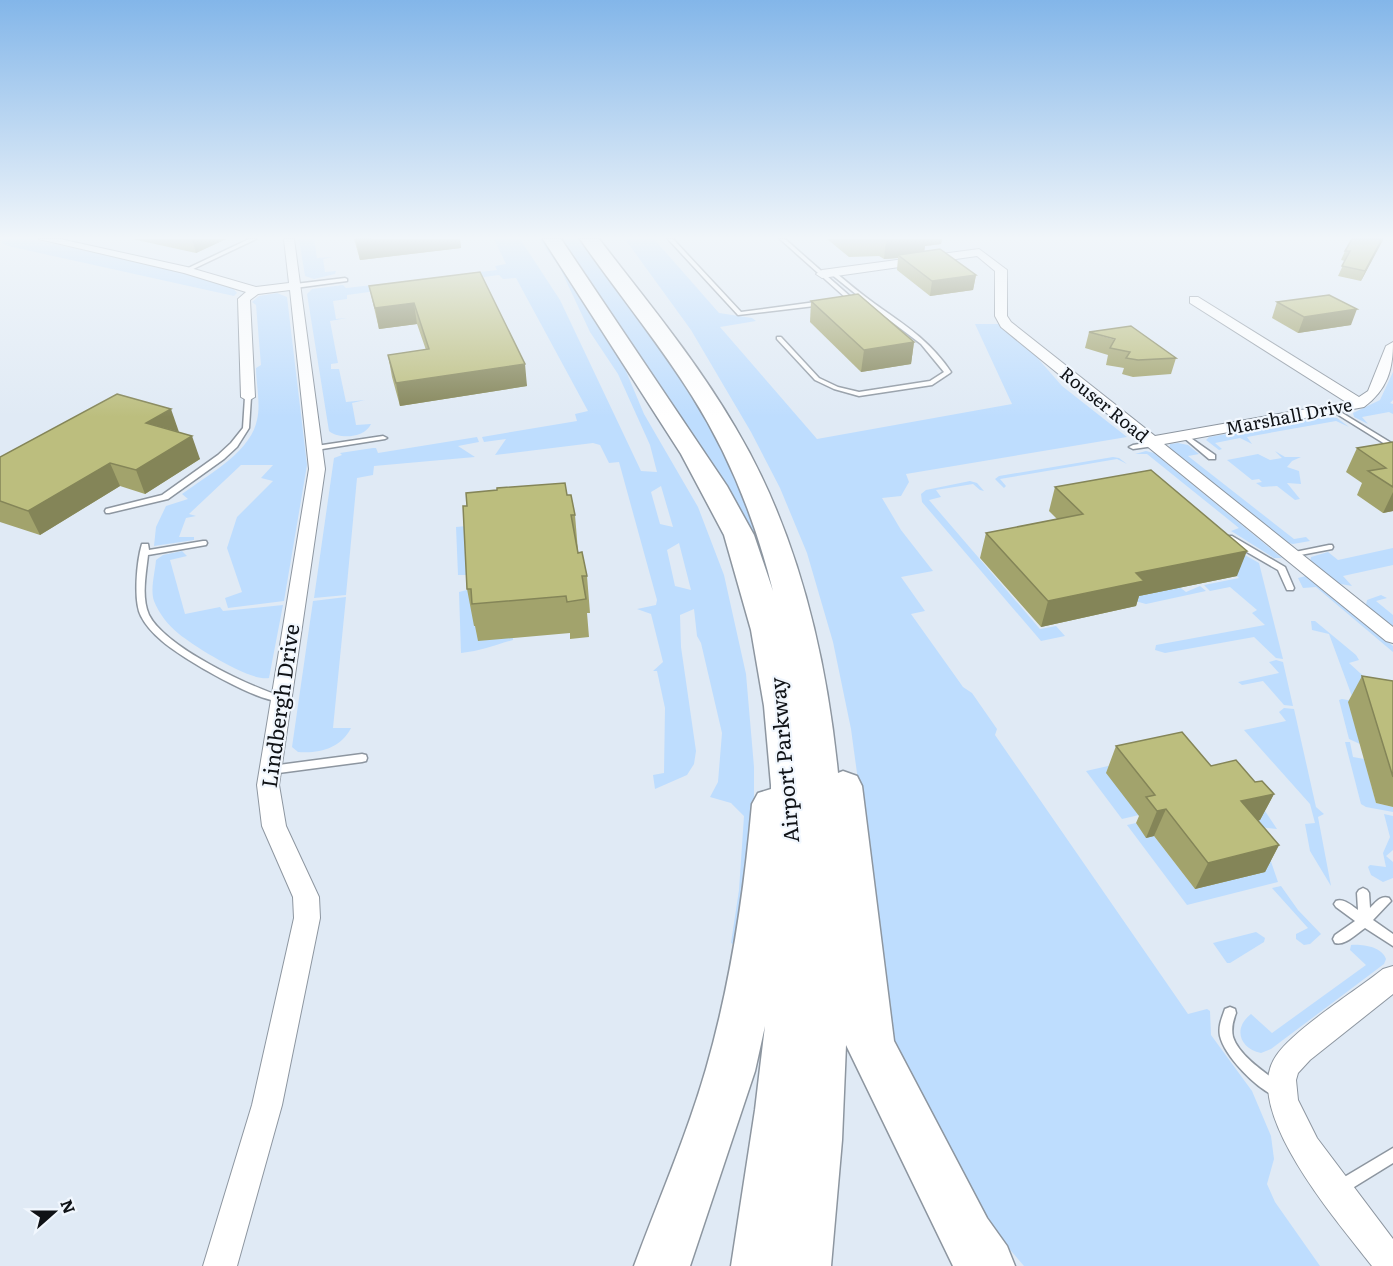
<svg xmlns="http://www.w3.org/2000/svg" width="1393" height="1266" font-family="Literata,serif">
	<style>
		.green { fill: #beddfe; fill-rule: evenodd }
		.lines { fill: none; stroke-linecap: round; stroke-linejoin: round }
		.service-casing { stroke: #8d96a0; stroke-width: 3 }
		.minor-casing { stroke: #8d96a0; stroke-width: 2 }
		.motorway-casing { stroke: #8d96a0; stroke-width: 3 }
		.service { fill: #fff; fill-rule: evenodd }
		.minor { fill: #fff; fill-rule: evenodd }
		.motorway { fill: #fff; fill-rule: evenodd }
		.wall { fill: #a2a36c }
		.shaded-wall { fill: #848558 }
		.building { fill: #bcbe7e; stroke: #848558; stroke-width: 1.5 }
		.labels { text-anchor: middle; stroke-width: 4.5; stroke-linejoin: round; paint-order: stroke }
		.far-street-label { font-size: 18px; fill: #0f1216; stroke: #f1f7fe }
		.street-label { font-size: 21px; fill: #0f1216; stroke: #f1f7fe }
	</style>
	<rect width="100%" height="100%" fill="#e0eaf5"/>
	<g class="green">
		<path d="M 2,239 L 31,239 L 182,272 L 232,287 L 237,293 L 234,296 L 8,246 L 2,243 Z"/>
		<path d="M 299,239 L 314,239 L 317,258 L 333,257 L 323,259 L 325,272 L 336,271 L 335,274 L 314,279 L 305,276 Z"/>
		<path d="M 494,239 L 520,239 L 560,300 L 641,471 L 657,472 L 650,445 L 618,374 L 590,332 L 560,268 L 539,239 L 544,239 L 618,352 L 644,414 L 698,507 L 724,575 L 746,674 L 754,767 L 754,800 L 738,947 L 731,943 L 739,890 L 744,816 L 731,803 L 710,797 L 718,782 L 722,733 L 701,643 L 697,636 L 694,609 L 680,615 L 681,647 L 696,751 L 694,764 L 687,775 L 655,789 L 653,775 L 664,773 L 665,708 L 657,671 L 653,671 L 663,662 L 651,614 L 637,609 L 656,605 L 657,600 L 619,462 L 609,463 L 600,445 L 593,443 L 495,455 L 506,439 L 484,442 L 482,437 L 577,421 L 575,414 L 588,411 L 516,278 L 503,279 L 499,275 L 424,285 L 422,279 L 497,270 L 495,266 L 506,264 ZM 661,486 L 673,527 L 660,524 L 651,492 ZM 679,543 L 691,590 L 675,586 L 667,550 Z"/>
		<path d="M 559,239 L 582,239 L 689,386 L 746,495 L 783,618 L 715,468 Z"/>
		<path d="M 625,239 L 654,239 L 719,313 L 752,318 L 756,321 L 720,327 L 817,439 L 1012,404 L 975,324 L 999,324 L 1034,354 L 1062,386 L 1127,437 L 906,474 L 909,482 L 901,496 L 882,498 L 901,530 L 933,571 L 901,577 L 925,611 L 911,614 L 963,687 L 972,693 L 997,729 L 995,735 L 1188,1014 L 1207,1009 L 1210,1011 L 1211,1035 L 1252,1091 L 1271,1136 L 1274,1159 L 1267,1184 L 1275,1202 L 1320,1266 L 1024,1266 L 964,1196 L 894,1046 L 851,729 L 833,642 L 807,553 L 780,488 L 751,432 L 691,330 Z"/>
		<path d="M 418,280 L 420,285 L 347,295 L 347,299 L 333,301 L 336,319 L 347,318 L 330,321 L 338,363 L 331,364 L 331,369 L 339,369 L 346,402 L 365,400 L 352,403 L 356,425 L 371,424 C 364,439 338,439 329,431 L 307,294 L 312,289 L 343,285 L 346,288 Z"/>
		<path d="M 277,293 L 287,297 L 307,465 L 284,601 L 228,608 L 225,598 L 242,592 L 227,548 L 237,517 L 273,481 L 261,478 L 273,465 L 241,465 L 189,514 L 196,516 L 186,518 L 179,537 L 194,537 L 194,540 L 154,546 L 156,527 L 166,506 L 188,499 L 182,494 C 207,475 250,453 257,420 C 261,404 256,384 256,368 L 261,365 L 256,305 L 252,302 L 259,296 Z"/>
		<path d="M 1393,372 L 1393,400 L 1390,403 L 1393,404 L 1393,414 L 1389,412 L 1362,417 L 1368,424 L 1354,417 L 1353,413 L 1380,400 Z"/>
		<path d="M 1327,417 L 1337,418 L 1349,427 L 1336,421 L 1247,437 L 1252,444 L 1240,438 L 1215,443 L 1222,449 L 1219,450 L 1206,440 L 1209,437 Z"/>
		<path d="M 477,437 L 479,442 L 458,446 L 475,457 L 374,466 L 373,475 L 357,478 L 346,595 L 314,598 L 334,458 L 342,455 L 340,453 L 373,448 L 376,448 L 378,453 Z"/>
		<path d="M 1178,443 L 1188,445 L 1199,454 L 1188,456 L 1294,539 L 1306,537 L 1310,541 L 1293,544 L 1285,542 L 1169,449 L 1170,444 Z"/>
		<path d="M 1146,451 L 1154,453 L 1282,558 L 1274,558 L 1236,534 L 1231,531 L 1239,528 L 1147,454 L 1135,454 Z"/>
		<path d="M 1275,451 L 1285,457 L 1301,457 L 1292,461 L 1287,467 L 1299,471 L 1301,484 L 1287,483 L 1300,499 L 1295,500 L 1277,486 L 1262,487 L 1256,483 L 1262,482 L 1259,479 L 1252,480 L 1227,460 L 1258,454 L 1270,460 L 1282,458 Z"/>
		<path d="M 1113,457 L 1119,458 L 1127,464 L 1117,459 L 1000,479 L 1006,486 L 1004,488 L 995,479 L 999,476 Z"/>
		<path d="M 970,481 L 977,483 L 984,491 L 980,490 L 973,484 L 936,490 L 941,497 L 929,500 L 1040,629 L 1056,626 L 1065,636 L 1041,641 L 922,502 L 921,494 L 926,490 Z"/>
		<path d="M 501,523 L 474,575 L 458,575 L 456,527 Z"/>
		<path d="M 1185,530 L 1208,534 L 1259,563 L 1283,659 L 1276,658 L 1254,637 L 1165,653 L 1155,650 L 1156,645 L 1265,625 L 1252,613 L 1257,610 L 1230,587 L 1210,591 L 1204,585 L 1239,578 Z"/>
		<path d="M 1393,548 L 1393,565 L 1343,576 L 1352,586 L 1335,583 L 1310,562 L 1311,557 L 1328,552 L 1338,560 Z"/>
		<path d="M 182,551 L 187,556 L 170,560 L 185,614 L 220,607 L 223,611 L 283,605 L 269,678 C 251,682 195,647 179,634 C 169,626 159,614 154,601 C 150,589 155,573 156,560 L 163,555 Z"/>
		<path d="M 1136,554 L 1186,592 L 1200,586 L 1206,591 L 1146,604 L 1135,601 Z"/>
		<path d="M 1306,576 L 1393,646 L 1393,652 L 1316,587 L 1303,588 L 1298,578 Z"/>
		<path d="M 475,588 L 474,626 L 513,637 L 513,640 C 495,645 481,651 461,653 L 459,592 Z"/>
		<path d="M 1381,595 L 1387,598 L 1376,601 L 1393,615 L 1393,628 L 1366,605 L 1367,600 Z"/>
		<path d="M 346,597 L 333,728 L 351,728 C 341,748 319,754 298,752 L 292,747 L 313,601 Z"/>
		<path d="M 1311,621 L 1315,621 L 1356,655 L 1359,660 L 1349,663 L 1393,703 L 1353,699 L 1329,634 L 1312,630 Z"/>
		<path d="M 1276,660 L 1283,662 L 1293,706 L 1284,705 L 1263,681 L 1242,685 L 1238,682 L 1279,673 L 1269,662 Z"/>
		<path d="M 1339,700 L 1342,699 L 1393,708 L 1360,744 L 1349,739 Z"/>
		<path d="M 1284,708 L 1294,709 L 1316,807 L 1324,814 L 1318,817 L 1331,886 L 1310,851 L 1305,824 L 1315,823 L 1310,804 L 1244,730 L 1286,721 L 1279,712 Z"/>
		<path d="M 1345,742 L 1350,742 L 1353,757 L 1364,759 L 1376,803 L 1393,807 L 1393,812 L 1366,807 L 1361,804 Z"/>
		<path d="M 1192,747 L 1107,773 L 1139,815 L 1122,819 L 1086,771 Z"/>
		<path d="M 1263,808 L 1277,829 L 1259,827 L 1278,882 L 1187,905 L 1127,825 L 1136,823 L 1146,837 L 1154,836 L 1195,889 L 1264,872 L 1228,828 Z"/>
		<path d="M 1384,814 L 1393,816 L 1393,850 L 1386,856 L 1393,862 L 1393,878 L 1383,882 L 1371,875 L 1368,867 L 1370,865 L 1386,867 L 1383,853 L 1390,837 Z"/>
		<path d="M 1281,886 L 1298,910 L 1321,934 L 1310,944 L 1304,945 L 1296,939 L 1296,934 L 1308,928 L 1272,888 Z"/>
		<path d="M 1256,932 L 1265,938 L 1264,942 L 1230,963 L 1227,963 L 1213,943 Z"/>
		<path d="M 1351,945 C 1363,944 1382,947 1386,959 L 1384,964 L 1271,1049 L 1261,1053 C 1239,1048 1233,1028 1251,1014 L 1272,1033 L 1366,965 L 1350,950 Z"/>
	</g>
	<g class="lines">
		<defs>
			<g id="service">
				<path d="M 249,239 L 256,239 L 189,271 L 184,270 Z"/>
				<path d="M 668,239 L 673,239 L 741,312 L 823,301 L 826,303 L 823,305 L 738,315 Z"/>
				<path d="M 780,239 L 785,239 L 852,298 L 852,300 L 844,301 L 843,300 L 846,298 Z"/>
				<path d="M 831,272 L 835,272 C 848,283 861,294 875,304 C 905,325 930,341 951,372 L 950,373 L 932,385 L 859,396 L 834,389 L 815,380 L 777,339 L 777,337 L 781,337 L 819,378 L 838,387 L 859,392 L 930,381 L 944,372 L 921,344 L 867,303 L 831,274 Z"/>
				<path d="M 345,278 L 347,279 L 347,281 L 295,288 L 292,286 L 295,284 Z"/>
				<path d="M 248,395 L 251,397 L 249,428 L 237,447 L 224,459 L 168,499 L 109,513 L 106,513 L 105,511 L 106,509 L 162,495 L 218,455 L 231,443 L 243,428 L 245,397 Z"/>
				<path d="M 1334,408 L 1393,444 L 1393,449 L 1332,411 L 1332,409 Z"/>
				<path d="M 1185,434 L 1215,455 L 1215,459 L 1209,459 L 1183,437 L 1181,436 Z"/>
				<path d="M 383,436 L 387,438 L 385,439 L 316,450 L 312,448 L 316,446 Z"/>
				<path d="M 1151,442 L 1155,444 L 1154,446 L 1133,449 L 1129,447 L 1133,445 Z"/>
				<path d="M 1226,536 L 1232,536 L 1285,567 L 1294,588 L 1293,590 L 1287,590 L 1278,570 L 1226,540 L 1225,538 Z"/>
				<path d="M 203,541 L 206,541 L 207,543 L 206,545 L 148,555 C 146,574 141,597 149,615 C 166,648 249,686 283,697 L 285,699 L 283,701 C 261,705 180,657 162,641 C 154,634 146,626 141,616 C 133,601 137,560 142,544 L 148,544 L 149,550 Z"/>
				<path d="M 1329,545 L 1332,545 L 1333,547 L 1332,549 L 1290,557 L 1286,555 L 1290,553 Z"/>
				<path d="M 362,754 L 366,755 L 367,758 L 366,761 L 362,762 L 271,774 L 267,773 L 266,770 L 267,767 L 271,766 Z"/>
				<path d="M 1363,888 L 1367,890 L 1369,893 L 1370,908 C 1376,902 1381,895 1389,898 L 1391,901 L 1373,920 L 1393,934 L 1393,946 L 1365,928 C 1356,934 1345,946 1335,943 L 1333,939 L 1335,935 L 1355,921 L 1336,907 L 1334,904 L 1336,901 C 1344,898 1352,906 1358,910 L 1357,893 L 1359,890 Z"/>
				<path d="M 1230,1007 L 1235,1009 L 1236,1013 C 1233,1021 1231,1028 1233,1037 C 1239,1056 1267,1074 1282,1085 L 1284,1090 L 1282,1095 L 1277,1097 C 1257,1089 1225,1057 1220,1036 C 1218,1026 1222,1018 1225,1009 Z"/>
				<path d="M 1393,1148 L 1393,1163 L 1346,1192 L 1341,1194 L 1336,1192 L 1334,1187 L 1336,1182 Z"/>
			</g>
			<g id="minor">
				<path d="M 39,239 L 60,239 L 187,267 L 256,287 L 289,283 L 284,239 L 294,239 L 325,469 L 279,785 L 286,826 L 319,897 L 320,918 L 282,1105 L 237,1266 L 203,1266 L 252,1105 L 294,918 L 293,897 L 262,826 L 257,785 L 309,469 L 290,290 L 258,294 L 250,300 L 255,397 L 248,401 L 241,397 L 238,299 L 246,292 L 184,273 Z"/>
				<path d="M 979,249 L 1007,270 L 1007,316 L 1011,322 L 1155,436 L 1346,402 L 1190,303 L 1190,297 L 1198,297 L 1359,397 L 1368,391 L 1386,346 L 1393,342 C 1393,370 1387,390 1364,407 L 1164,444 L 1393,627 L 1393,643 L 1386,641 L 1001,327 L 995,316 L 995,271 L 977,256 L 822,278 L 816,274 L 822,270 Z"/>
				<path d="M 1393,966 L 1393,994 L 1310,1060 L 1298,1073 L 1296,1080 L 1298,1100 L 1317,1138 L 1393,1239 L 1393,1266 L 1372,1266 C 1339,1223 1239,1110 1276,1056 C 1293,1030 1357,990 1383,969 Z"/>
			</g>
			<path id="motorway" d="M 543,239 L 561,239 L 727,486 L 754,535 L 773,591 C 756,523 730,456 692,396 C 658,342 617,292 580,239 L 599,239 C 646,300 696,360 735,427 C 797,531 826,653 838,773 L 843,771 L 857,776 L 862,786 L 894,1041 L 987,1218 L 1007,1246 L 1015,1266 L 953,1266 L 846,1045 L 842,1140 L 831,1266 L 731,1266 L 755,1110 L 765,1026 L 755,1071 L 690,1266 L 634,1266 C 658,1201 687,1135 706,1069 C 731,982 744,894 752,804 L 758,793 L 771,789 L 771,785 L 764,706 L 751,630 L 724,535 L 681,454 Z"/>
		</defs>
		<use href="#service" class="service-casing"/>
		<use href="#minor" class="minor-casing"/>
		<use href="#motorway" class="motorway-casing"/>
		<use href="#service" class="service"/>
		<use href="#minor" class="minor"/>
		<use href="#motorway" class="motorway"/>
	</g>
	<g class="wall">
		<path d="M 132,239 L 226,239 L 196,253 Z"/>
		<path d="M 354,239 L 460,239 L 461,248 L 360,260 Z"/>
		<path d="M 827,239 L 942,239 L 941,244 L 925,246 L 924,251 L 976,275 L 973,290 L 930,296 L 897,270 L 898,258 L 884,259 L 879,256 L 849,257 Z"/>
		<path d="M 1352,239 L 1383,239 L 1361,281 L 1338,276 L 1345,261 L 1341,260 L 1345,251 Z"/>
		<path d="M 480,272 L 527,386 L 400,406 L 392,377 L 388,355 L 426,350 L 417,324 L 379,329 L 369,286 Z"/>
		<path d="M 811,301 L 914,342 L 911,364 L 861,372 L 810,322 Z"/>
		<path d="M 1277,302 L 1351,325 L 1298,333 L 1272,318 Z"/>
		<path d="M 1089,332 L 1176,358 L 1171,374 L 1133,377 L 1122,374 L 1124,368 L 1106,365 L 1108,355 L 1085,348 Z"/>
		<path d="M 179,432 L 200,459 L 145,494 L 120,486 L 40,535 L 0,522 L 0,457 Z"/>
		<path d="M 1393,442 L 1393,511 L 1383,513 L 1357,495 L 1362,483 L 1346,472 L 1357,448 Z"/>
		<path d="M 1055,487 L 1237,576 L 1139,596 L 1136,606 L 1041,627 L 980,558 L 986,533 L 1057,519 L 1049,511 Z"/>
		<path d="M 497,490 L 567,495 L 575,515 L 578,551 L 587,576 L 590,613 L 587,613 L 589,637 L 570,639 L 570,633 L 478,641 L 475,626 L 474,626 L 467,589 L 467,506 Z"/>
		<path d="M 1362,676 L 1393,681 L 1393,807 L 1376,803 L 1348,702 Z"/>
		<path d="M 1116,746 L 1211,766 L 1255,782 L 1274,794 L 1260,820 L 1258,821 L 1279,845 L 1265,872 L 1195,889 L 1154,836 L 1146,838 L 1136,823 L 1139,816 L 1106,773 Z"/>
	</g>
	<g class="shaded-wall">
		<path d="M 192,239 L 226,239 L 196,253 Z"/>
		<path d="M 372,239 L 460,239 L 461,248 L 360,260 L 356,241 Z"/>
		<path d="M 894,239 L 942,239 L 941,244 L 925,246 L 924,254 L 898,255 L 898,258 L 884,259 L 886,240 Z"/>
		<path d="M 1382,239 L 1383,239 L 1382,242 L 1361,281 L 1365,271 Z"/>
		<path d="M 976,275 L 973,290 L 930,296 L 932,281 Z"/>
		<path d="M 414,303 L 417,324 L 379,329 L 375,308 Z"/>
		<path d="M 1357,309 L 1351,325 L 1298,333 L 1304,317 Z"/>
		<path d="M 914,342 L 911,364 L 861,372 L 864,350 Z"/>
		<path d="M 525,364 L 527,386 L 400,406 L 396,383 Z"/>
		<path d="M 171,409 L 179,432 L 146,423 Z"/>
		<path d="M 192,436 L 200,459 L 145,494 L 136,470 Z"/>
		<path d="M 110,463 L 120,486 L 40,535 L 28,511 Z"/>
		<path d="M 1393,492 L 1393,511 L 1383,513 Z"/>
		<path d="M 1247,551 L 1237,576 L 1139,596 L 1136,606 L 1041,627 L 1048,601 L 1136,573 Z"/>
		<path d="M 1274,794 L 1260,820 L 1228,828 L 1241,801 Z"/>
		<path d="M 1166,809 L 1154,836 L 1146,838 L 1157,811 Z"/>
		<path d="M 1279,845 L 1265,872 L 1195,889 L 1208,863 Z"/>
	</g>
	<g class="building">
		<path d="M 356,239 L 372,239 L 356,241 Z"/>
		<path d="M 1352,239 L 1382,239 L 1365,271 L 1342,266 L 1350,251 L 1345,251 Z"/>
		<path d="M 940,249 L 976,275 L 932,281 L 898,255 Z"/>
		<path d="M 480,272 L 525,364 L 396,383 L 388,355 L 429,349 L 414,303 L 375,308 L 369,286 Z"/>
		<path d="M 858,294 L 914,342 L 864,350 L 811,301 Z"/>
		<path d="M 1329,295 L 1357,309 L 1304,317 L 1277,302 Z"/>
		<path d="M 1131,326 L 1176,358 L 1138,360 L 1126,358 L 1130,352 L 1110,348 L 1115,339 L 1089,332 Z"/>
		<path d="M 117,394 L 171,409 L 146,423 L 192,436 L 136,470 L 110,463 L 28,511 L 0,501 L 0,457 Z"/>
		<path d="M 1393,442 L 1393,487 L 1368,471 L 1386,468 L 1357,448 Z"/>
		<path d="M 1151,470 L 1247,551 L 1136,573 L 1144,581 L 1048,601 L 986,533 L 1083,514 L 1055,487 Z"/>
		<path d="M 565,483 L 567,495 L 571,495 L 575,515 L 571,515 L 578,553 L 582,552 L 587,576 L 582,576 L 586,599 L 567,602 L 566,596 L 472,604 L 471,589 L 467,589 L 463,506 L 467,506 L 466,493 L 497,490 L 497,488 Z"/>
		<path d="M 1362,676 L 1393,681 L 1393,777 Z"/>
		<path d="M 1182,732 L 1211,766 L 1236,760 L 1255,782 L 1262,781 L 1274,794 L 1241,801 L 1279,845 L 1208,863 L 1166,809 L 1157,811 L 1146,797 L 1155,795 L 1116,746 Z"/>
	</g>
	<linearGradient id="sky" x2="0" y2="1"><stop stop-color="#83b6e9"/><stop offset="0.57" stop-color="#f1f6fa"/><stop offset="1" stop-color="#f1f6fa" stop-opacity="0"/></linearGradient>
	<rect width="1393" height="417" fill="url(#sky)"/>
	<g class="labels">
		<g class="far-street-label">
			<text transform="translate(1104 405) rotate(39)" y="6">Rouser Road</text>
			<text transform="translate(1289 417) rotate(-11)" y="6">Marshall Drive</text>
		</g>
		<g class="street-label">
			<text transform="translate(281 706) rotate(-82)" y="7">Lindbergh Drive</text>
			<text transform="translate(785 760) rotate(-95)" y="7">Airport Parkway</text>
		</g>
	</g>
	<g transform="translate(54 1212) rotate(69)" stroke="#f1f7fe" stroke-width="4.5" paint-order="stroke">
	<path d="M0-4.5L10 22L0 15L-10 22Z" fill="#0f1216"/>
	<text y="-9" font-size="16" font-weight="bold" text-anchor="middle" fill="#0f1216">N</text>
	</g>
</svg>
